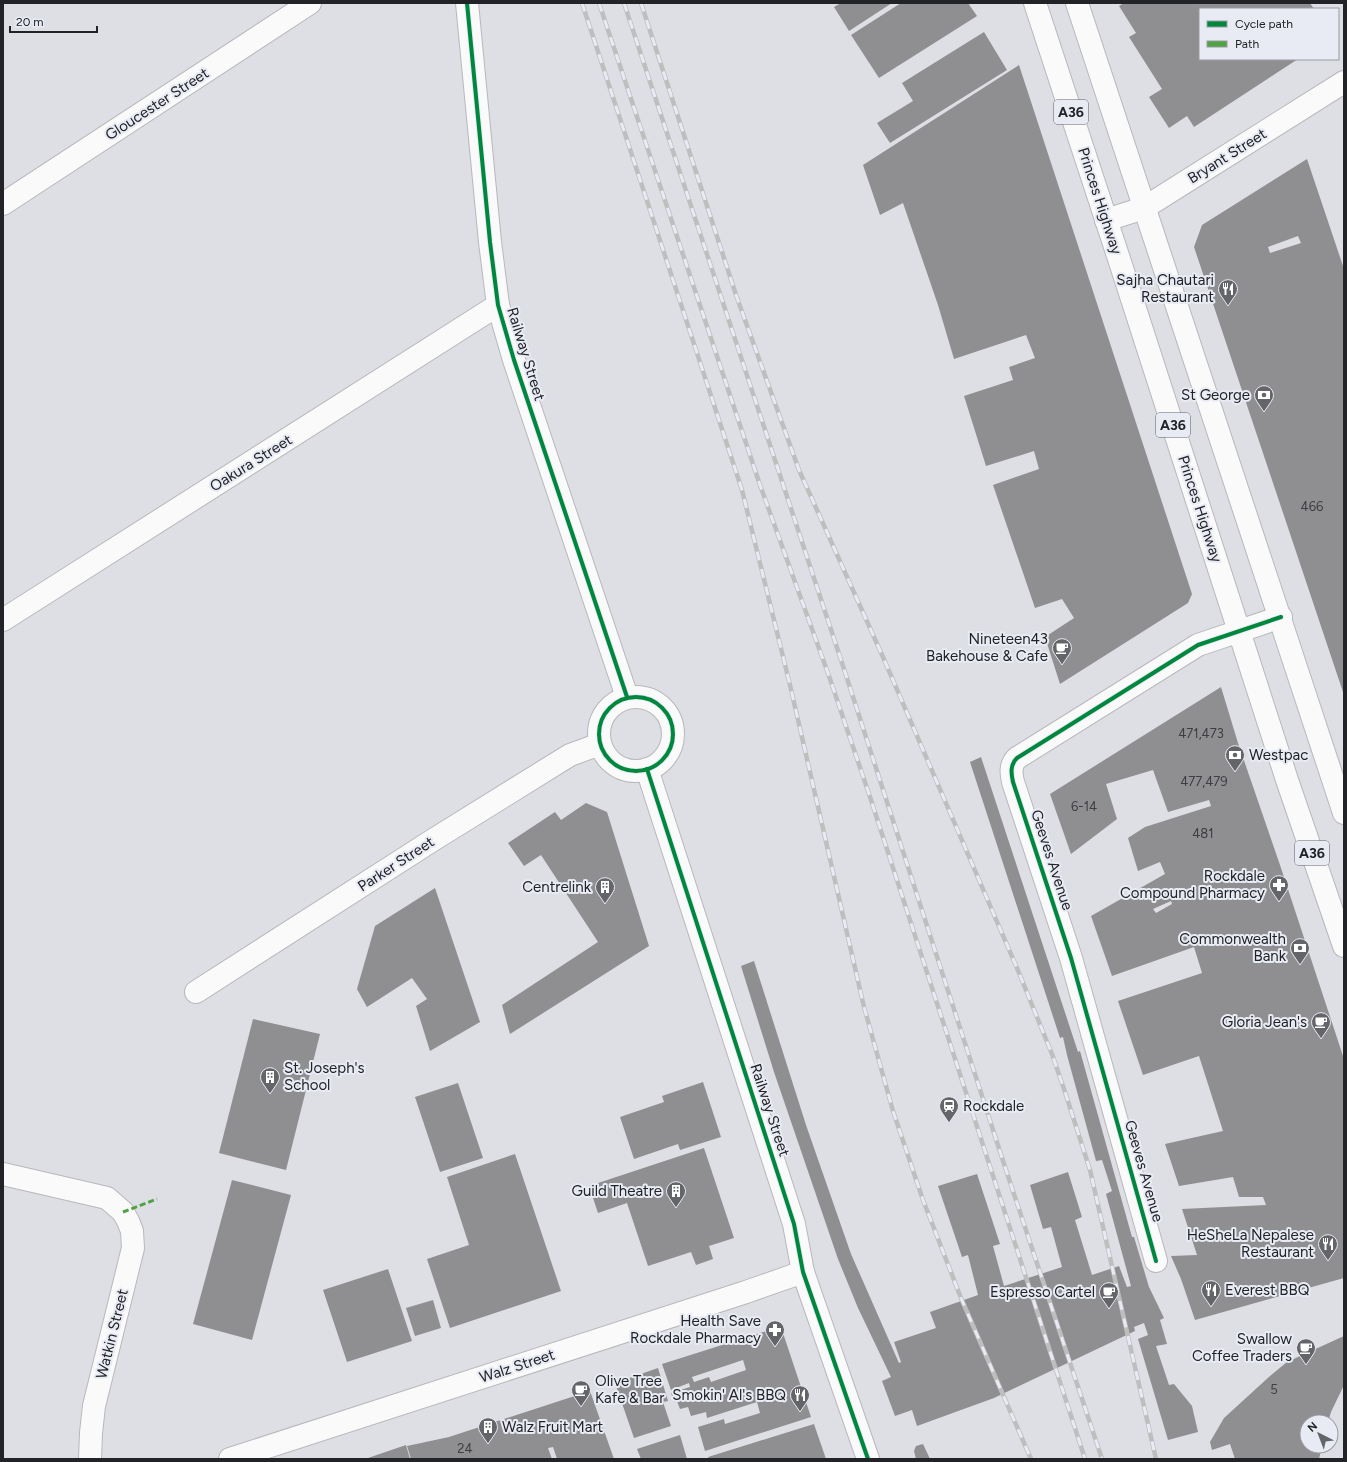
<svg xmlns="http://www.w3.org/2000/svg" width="1347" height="1462" font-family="Figtree,sans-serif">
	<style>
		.building { fill: #8f8e91; fill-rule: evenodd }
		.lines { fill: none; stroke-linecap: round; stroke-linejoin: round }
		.minor-casing { stroke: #b8b8bc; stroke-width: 24 }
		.highway-casing { stroke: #b8b8bc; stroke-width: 24 }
		.minor { stroke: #fafafb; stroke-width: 22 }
		.highway { stroke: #fafafb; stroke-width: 22 }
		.rail-casing { stroke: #bebebf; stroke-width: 4.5 }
		.rail { stroke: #e8ebf4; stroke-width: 3; stroke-dasharray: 9; stroke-linecap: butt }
		.quiet { stroke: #50a242; stroke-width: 3; stroke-dasharray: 6 3; stroke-linecap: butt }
		.cycleway-casing { stroke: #e8ebf4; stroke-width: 6 }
		.cycleway { stroke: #00873e; stroke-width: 4 }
		.labels { text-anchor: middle; stroke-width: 4; stroke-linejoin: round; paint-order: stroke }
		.number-label { font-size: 13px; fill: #3d3e42 }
		.shield { fill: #e8ebf4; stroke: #5d5f64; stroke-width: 1 }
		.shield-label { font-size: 14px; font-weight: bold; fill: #222327 }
		.street-label { font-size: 15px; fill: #222327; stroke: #e8ebf4 }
		.poi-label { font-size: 15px; fill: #222327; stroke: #e8ebf4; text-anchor: end }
	</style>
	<rect width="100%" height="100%" fill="#dedfe4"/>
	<g class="building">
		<path d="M 841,3 L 892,3 L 849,31 L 834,7 Z"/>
		<path d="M 901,3 L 968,3 L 977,16 L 879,78 L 851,35 Z"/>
		<path d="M 1124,3 L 1310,3 L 1314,9 L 1200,9 L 1200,59 L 1298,59 L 1194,127 L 1187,116 L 1169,128 L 1149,97 L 1162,89 L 1129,37 L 1136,33 L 1119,6 Z"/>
		<path d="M 984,32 L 1007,70 L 890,143 L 877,123 L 913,101 L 902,83 Z"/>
		<path d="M 1019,65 L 1192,594 L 1188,603 L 1060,684 L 1045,637 L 1074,618 L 1062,599 L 1035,608 L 993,485 L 1039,469 L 1034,451 L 986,466 L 964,396 L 1013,380 L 1009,367 L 1035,358 L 1026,335 L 954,359 L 938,305 L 903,203 L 880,215 L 863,165 Z"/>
		<path d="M 1307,159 L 1344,269 L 1344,695 L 1194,247 L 1202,225 ZM 1298,236 L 1301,243 L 1270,253 L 1268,247 Z"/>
		<path d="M 1221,687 L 1238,743 L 1280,865 L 1344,1059 L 1344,1278 L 1195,1320 L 1181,1279 L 1171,1256 L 1197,1255 L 1182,1209 L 1266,1205 L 1263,1197 L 1239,1197 L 1233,1177 L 1179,1186 L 1165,1144 L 1223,1131 L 1199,1056 L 1143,1075 L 1118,1001 L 1202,973 L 1194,947 L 1112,976 L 1091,916 L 1165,874 L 1160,862 L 1138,871 L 1128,838 L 1145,827 L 1211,806 L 1209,800 L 1168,812 L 1153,770 L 1106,784 L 1117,819 L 1071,854 L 1050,794 ZM 1171,901 L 1172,904 L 1156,913 L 1153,909 Z"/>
		<path d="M 981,757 L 1078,1052 L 1080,1051 L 1132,1237 L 1134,1237 L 1149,1287 L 1164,1318 L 1160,1320 L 1167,1344 L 1156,1346 L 1169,1385 L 1174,1384 L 1192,1406 L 1198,1432 L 1168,1440 L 1138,1339 L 1148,1335 L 1144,1323 L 1134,1327 L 1135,1331 L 994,1398 L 917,1426 L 912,1410 L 895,1416 L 882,1381 L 891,1377 L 858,1308 L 838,1259 L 774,1072 L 741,966 L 754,961 L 806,1125 L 851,1254 L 899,1363 L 901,1362 L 894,1342 L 936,1328 L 930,1312 L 978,1295 L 968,1255 L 962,1257 L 938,1186 L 977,1174 L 1000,1244 L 993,1246 L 1004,1286 L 1062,1267 L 1051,1227 L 1043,1229 L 1030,1185 L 1068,1172 L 1082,1217 L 1075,1220 L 1092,1275 L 1119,1266 L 1127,1287 L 1131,1286 L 1106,1194 L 1112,1191 L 1102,1160 L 1096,1161 L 1067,1055 L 1063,1037 L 1060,1038 L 970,762 Z"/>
		<path d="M 586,803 L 607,812 L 649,946 L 510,1034 L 502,1005 L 598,942 L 541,855 L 524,866 L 508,843 L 555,812 L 561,820 Z"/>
		<path d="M 435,888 L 480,1022 L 430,1051 L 416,1006 L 427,999 L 412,978 L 367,1007 L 357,989 L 375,926 Z"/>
		<path d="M 253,1019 L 320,1034 L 286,1170 L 219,1153 Z"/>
		<path d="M 703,1082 L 721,1137 L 680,1150 L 678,1144 L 634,1159 L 620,1117 L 664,1102 L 662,1096 Z"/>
		<path d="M 458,1083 L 483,1158 L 440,1172 L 415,1097 Z"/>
		<path d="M 704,1148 L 734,1238 L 709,1246 L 713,1259 L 696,1265 L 691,1252 L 648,1266 L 627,1203 L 598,1213 L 589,1186 Z"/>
		<path d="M 515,1154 L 561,1291 L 450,1328 L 427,1259 L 469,1245 L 447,1177 Z"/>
		<path d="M 232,1180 L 291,1195 L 252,1340 L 193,1324 Z"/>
		<path d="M 388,1269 L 412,1341 L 347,1362 L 323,1290 Z"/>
		<path d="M 433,1300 L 441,1328 L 415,1336 L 406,1308 Z"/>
		<path d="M 776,1328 L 783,1333 L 811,1417 L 705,1451 L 698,1427 L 724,1419 L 725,1424 L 760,1413 L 757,1402 L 707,1418 L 706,1412 L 691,1416 L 688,1407 L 680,1409 L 677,1401 L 674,1402 L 671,1393 L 690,1387 L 689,1383 L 671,1390 L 662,1364 ZM 743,1360 L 746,1370 L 711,1382 L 709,1377 L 694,1382 L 692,1377 Z"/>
		<path d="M 1344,1336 L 1344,1385 L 1331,1412 L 1328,1422 L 1307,1422 L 1307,1446 L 1322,1446 L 1319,1459 L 1235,1459 L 1230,1444 L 1212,1450 L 1210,1442 L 1224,1418 L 1270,1376 L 1287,1362 Z"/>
		<path d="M 658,1368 L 668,1401 L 663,1402 L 671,1426 L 634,1438 L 615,1383 Z"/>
		<path d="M 590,1391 L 614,1459 L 557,1459 L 553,1447 L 548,1448 L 552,1459 L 411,1459 L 407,1446 L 449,1437 Z"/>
		<path d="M 814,1424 L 826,1459 L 709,1459 L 708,1457 Z"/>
		<path d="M 680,1435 L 687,1459 L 641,1459 L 637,1449 Z"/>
		<path d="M 923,1444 L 930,1459 L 916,1459 L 914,1451 L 916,1446 Z"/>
		<path d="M 406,1445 L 410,1459 L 365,1459 Z"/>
	</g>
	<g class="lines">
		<defs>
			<g id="minor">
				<path d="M 467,3 L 490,242 L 498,305 L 514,360 L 627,697"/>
				<path d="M 3,204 L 310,3"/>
				<path d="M 1106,220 L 1144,208 L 1344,82"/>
				<path d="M 3,620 L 498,305"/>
				<circle cx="636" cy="734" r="37"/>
				<path d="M 647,769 L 794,1224 L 803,1272 L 868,1459"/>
				<path d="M 196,992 L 433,840 L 570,755 L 600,744"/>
				<path d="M 3,1174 L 107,1198 L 123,1212 L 128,1221 L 132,1231 L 133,1248 L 94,1406 L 91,1433 L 90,1459"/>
				<path d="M 1156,1261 L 1071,958 L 1013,782 C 1011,773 1010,765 1017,758 L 1198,645 L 1281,617"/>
				<path d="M 230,1459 L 746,1292 L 803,1272"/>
			</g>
			<g id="highway">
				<path d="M 1035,3 L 1122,268 L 1287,780 L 1344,946"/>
				<path d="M 1077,3 L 1344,813"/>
			</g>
		</defs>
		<use href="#minor" class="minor-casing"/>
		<use href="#highway" class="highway-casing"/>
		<use href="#minor" class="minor"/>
		<use href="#highway" class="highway"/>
		<defs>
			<g id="rail">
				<path d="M 582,3 L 742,490 L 790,685 L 864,1007 L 893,1111 L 923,1200 L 961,1298 L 1031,1459"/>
				<path d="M 599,3 L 760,485 L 829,676 L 870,797 L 1085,1459"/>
				<path d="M 624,3 L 844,669 L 1005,1167 L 1102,1459"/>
				<path d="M 641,3 L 736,295 L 799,470 L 883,657 L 1017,968 L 1052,1054 L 1065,1092 L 1090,1170 L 1156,1459"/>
			</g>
		</defs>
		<use href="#rail" class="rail-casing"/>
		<use href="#rail" class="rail"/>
		<path class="quiet" d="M 123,1212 L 157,1199"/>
		<defs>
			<g id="cycleway">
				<path d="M 467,3 L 490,242 L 498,305 L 514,360 L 627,697"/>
				<circle cx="636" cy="734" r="37"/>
				<path d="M 647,769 L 794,1224 L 803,1272 L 868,1459"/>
				<path d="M 1156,1261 L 1071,958 L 1013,782 C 1011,773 1010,765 1017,758 L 1198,645 L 1281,617"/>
			</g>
		</defs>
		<use href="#cycleway" class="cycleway-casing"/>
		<use href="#cycleway" class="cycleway"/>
	</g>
	<defs>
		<symbol id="restaurant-pin" viewBox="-11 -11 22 30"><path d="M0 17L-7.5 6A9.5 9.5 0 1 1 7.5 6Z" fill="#646569" stroke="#e8ebf4"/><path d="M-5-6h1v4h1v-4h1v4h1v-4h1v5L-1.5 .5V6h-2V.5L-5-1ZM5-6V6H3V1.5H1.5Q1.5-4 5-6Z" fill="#fff"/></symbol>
		<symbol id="bank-pin" viewBox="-11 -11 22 30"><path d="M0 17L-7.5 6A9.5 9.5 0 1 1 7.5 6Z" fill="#646569" stroke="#e8ebf4"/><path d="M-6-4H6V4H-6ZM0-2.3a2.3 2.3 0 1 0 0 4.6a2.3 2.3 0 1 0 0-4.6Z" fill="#fff"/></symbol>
		<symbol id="cafe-pin" viewBox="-11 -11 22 30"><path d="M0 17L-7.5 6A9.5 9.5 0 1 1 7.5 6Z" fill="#646569" stroke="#e8ebf4"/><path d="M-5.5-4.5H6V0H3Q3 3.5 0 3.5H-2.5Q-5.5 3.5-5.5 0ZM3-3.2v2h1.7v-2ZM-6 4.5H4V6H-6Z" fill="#fff"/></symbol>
		<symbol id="pharmacy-pin" viewBox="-11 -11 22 30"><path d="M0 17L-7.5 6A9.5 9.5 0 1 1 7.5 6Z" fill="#646569" stroke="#e8ebf4"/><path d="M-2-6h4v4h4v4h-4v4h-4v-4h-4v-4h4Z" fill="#fff"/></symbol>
		<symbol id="building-pin" viewBox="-11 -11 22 30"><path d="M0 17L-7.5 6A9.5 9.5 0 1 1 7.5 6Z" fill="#646569" stroke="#e8ebf4"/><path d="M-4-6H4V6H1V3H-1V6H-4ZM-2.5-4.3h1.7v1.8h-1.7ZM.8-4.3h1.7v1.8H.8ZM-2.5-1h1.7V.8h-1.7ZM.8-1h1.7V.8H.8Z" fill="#fff"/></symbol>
		<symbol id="station-pin" viewBox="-11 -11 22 30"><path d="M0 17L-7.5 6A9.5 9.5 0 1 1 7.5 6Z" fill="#646569" stroke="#e8ebf4"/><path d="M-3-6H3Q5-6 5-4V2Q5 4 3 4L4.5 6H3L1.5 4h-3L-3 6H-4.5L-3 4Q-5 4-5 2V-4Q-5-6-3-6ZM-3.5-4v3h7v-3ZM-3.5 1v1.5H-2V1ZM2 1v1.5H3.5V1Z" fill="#fff"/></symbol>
	</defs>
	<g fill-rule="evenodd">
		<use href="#restaurant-pin" x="1217" y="278" width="22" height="30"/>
		<use href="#bank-pin" x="1253" y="384" width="22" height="30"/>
		<use href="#cafe-pin" x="1051" y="637" width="22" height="30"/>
		<use href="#bank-pin" x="1224" y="744" width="22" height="30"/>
		<use href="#pharmacy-pin" x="1268" y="874" width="22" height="30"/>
		<use href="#building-pin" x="594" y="876" width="22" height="30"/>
		<use href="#bank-pin" x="1289" y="937" width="22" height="30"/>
		<use href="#cafe-pin" x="1310" y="1011" width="22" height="30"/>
		<use href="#building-pin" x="259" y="1066" width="22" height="30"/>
		<use href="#station-pin" x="938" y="1095" width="22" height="30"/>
		<use href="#building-pin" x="665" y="1180" width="22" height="30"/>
		<use href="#restaurant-pin" x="1317" y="1233" width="22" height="30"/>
		<use href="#restaurant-pin" x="1200" y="1279" width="22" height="30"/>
		<use href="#cafe-pin" x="1098" y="1281" width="22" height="30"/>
		<use href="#pharmacy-pin" x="764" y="1319" width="22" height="30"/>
		<use href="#cafe-pin" x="1295" y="1337" width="22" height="30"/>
		<use href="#cafe-pin" x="570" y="1379" width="22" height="30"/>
		<use href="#restaurant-pin" x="789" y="1384" width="22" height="30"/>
		<use href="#building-pin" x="477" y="1416" width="22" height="30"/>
	</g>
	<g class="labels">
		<g class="number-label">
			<text x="1312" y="511">466</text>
			<text x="1201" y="738">471,473</text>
			<text x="1204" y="786">477,479</text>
			<text x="1084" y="811">6-14</text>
			<text x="1203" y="838">481</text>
			<text x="1274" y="1394">5</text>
			<text x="465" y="1453">24</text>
		</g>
		<g class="shield">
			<rect x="1054" y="100" width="34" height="24" rx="3"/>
			<rect x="1156" y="413" width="34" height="24" rx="3"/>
			<rect x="1295" y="841" width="34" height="24" rx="3"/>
		</g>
		<g class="shield-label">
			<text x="1071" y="117">A36</text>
			<text x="1173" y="430">A36</text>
			<text x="1312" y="858">A36</text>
		</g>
		<g class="street-label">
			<text transform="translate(157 104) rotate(-33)" y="5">Gloucester Street</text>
			<text transform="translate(1227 156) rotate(-32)" y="5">Bryant Street</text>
			<text transform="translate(1100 201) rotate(72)" y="5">Princes Highway</text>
			<text transform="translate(526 354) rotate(73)" y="5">Railway Street</text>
			<text transform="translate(251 463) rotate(-32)" y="5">Oakura Street</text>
			<text transform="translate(1200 509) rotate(72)" y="5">Princes Highway</text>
			<text transform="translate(1052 860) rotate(72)" y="5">Geeves Avenue</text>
			<text transform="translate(396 864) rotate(-33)" y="5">Parker Street</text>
			<text transform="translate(770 1110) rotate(72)" y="5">Railway Street</text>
			<text transform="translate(1144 1171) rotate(74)" y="5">Geeves Avenue</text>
			<text transform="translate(112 1334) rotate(-76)" y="5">Watkin Street</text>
			<text transform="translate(517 1366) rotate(-18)" y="5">Walz Street</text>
		</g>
		<g class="poi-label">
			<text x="1214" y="285">Sajha Chautari<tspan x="1214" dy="17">Restaurant</tspan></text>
			<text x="1250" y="400">St George</text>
			<text x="1048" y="644">Nineteen43<tspan x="1048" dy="17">Bakehouse &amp; Cafe</tspan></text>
			<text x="1249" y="760" text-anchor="start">Westpac</text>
			<text x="1265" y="881">Rockdale<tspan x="1265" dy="17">Compound Pharmacy</tspan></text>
			<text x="591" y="892">Centrelink</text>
			<text x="1286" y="944">Commonwealth<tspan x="1286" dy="17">Bank</tspan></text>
			<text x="1307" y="1027">Gloria Jean's</text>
			<text x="284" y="1073" text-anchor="start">St. Joseph's<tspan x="284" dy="17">School</tspan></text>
			<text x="963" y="1111" text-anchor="start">Rockdale</text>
			<text x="662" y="1196">Guild Theatre</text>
			<text x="1314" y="1240">HeSheLa Nepalese<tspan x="1314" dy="17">Restaurant</tspan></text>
			<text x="1225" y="1295" text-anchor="start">Everest BBQ</text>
			<text x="1095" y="1297">Espresso Cartel</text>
			<text x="761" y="1326">Health Save<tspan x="761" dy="17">Rockdale Pharmacy</tspan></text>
			<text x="1292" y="1344">Swallow<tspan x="1292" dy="17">Coffee Traders</tspan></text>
			<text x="595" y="1386" text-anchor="start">Olive Tree<tspan x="595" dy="17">Kafe &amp; Bar</tspan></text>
			<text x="786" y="1400">Smokin' Al's BBQ</text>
			<text x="502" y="1432" text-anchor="start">Walz Fruit Mart</text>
		</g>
	</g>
	<rect width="1347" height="1462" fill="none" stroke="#222327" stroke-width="8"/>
	<rect x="1199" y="8" width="140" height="52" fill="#e8ebf4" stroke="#999ba2"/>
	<rect x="1207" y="21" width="20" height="6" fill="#00873e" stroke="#999ba2"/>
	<text x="1235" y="28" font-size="12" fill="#222327">Cycle path</text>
	<rect x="1207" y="41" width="20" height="6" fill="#50a242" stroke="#999ba2"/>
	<text x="1235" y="48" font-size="12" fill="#222327">Path</text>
	<g transform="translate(1319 1434) rotate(318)"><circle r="19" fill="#e8ebf4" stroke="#999ba2"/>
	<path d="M0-3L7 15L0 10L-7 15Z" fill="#646569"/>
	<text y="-6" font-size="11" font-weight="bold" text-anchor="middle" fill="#222327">N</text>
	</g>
	<path d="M10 26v6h87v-6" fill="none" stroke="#222327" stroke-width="2"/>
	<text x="16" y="26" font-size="12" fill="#222327" stroke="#e8ebf4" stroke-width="3" paint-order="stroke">20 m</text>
</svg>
